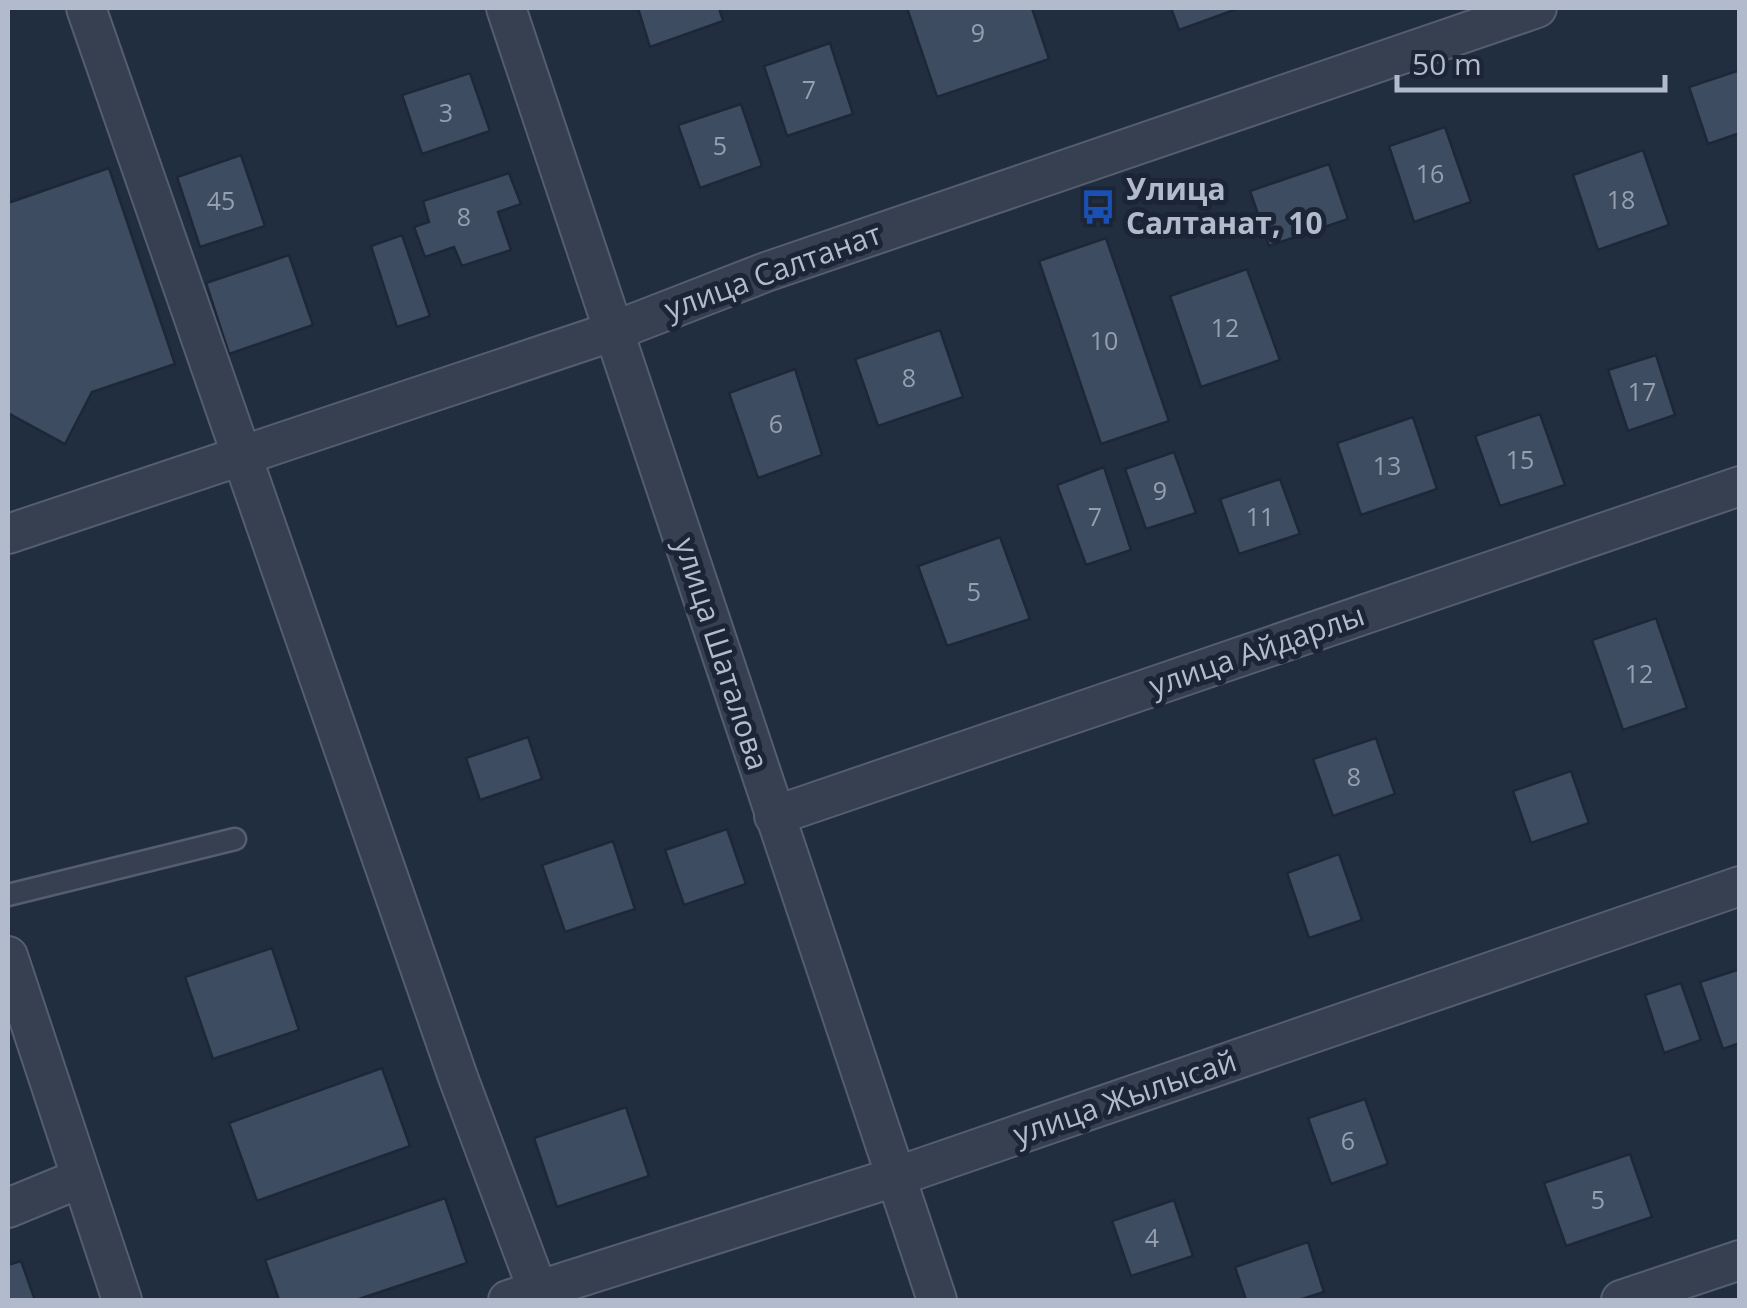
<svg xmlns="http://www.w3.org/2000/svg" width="1747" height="1308" font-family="'Open Sans',sans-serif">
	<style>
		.building { fill: #3d4c60; stroke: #1d2737; stroke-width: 2.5 }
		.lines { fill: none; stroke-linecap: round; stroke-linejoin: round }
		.service-casing { stroke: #545e6e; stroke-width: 25 }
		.minor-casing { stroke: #545e6e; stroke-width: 42 }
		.service { stroke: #364050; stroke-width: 20 }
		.minor { stroke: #364050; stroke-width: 38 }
		.labels { text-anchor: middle; stroke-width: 10; stroke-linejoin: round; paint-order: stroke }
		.number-label { font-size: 25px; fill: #959fb0 }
		.poi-label { font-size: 30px; font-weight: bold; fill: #b2bbcb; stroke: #1b2535; text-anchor: start }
		.street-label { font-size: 30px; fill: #b2bbcb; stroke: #1b2535 }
	</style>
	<rect width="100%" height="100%" fill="#212e40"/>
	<g class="building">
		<path d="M 638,8 L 719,8 L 723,21 L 650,47 Z"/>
		<path d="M 907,8 L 1032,8 L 1049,59 L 937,97 Z"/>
		<path d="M 1171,8 L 1236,8 L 1237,9 L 1179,30 Z"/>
		<path d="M 830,43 L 853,114 L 787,136 L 764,66 Z"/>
		<path d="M 1740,70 L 1740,133 L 1708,144 L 1689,87 Z"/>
		<path d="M 470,73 L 490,131 L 422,154 L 402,95 Z"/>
		<path d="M 741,104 L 762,166 L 700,188 L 678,125 Z"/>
		<path d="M 1445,127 L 1471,202 L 1414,222 L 1389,146 Z"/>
		<path d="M 1643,150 L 1669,225 L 1598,250 L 1573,175 Z"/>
		<path d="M 241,155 L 265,226 L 200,247 L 177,177 Z"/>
		<path d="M 1329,164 L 1348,219 L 1269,246 L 1250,191 Z"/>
		<path d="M 109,168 L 175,364 L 92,392 L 65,444 L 8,413 L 8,203 Z"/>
		<path d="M 509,173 L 521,204 L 498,212 L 511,250 L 462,266 L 454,247 L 425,257 L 414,227 L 429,222 L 423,201 Z"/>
		<path d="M 402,235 L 430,316 L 397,327 L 371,246 Z"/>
		<path d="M 1106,238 L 1169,421 L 1101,444 L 1039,261 Z"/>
		<path d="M 289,255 L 313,325 L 229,354 L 206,283 Z"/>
		<path d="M 1247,269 L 1280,360 L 1201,387 L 1170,296 Z"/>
		<path d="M 940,330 L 963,397 L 878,426 L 855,359 Z"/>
		<path d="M 1656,355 L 1675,415 L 1628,431 L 1608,370 Z"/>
		<path d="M 795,369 L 822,455 L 758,478 L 729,393 Z"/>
		<path d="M 1540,414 L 1565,485 L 1500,506 L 1475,436 Z"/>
		<path d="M 1413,417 L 1437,489 L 1361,515 L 1337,443 Z"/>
		<path d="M 1174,452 L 1196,513 L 1146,529 L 1125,469 Z"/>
		<path d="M 1104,467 L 1131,550 L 1086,565 L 1057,485 Z"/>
		<path d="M 1280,479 L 1300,534 L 1239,554 L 1220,499 Z"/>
		<path d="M 1000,537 L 1030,619 L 947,646 L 918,566 Z"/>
		<path d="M 1656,618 L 1687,708 L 1623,730 L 1592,640 Z"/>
		<path d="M 528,737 L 542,779 L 480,800 L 466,758 Z"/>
		<path d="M 1376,738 L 1395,794 L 1333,816 L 1313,759 Z"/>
		<path d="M 1571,771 L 1589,823 L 1531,843 L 1513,791 Z"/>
		<path d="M 727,829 L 746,884 L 684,905 L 665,850 Z"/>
		<path d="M 613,841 L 635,909 L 565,932 L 542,865 Z"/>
		<path d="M 1339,854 L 1362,920 L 1309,938 L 1287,873 Z"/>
		<path d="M 272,948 L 299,1030 L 213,1059 L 185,977 Z"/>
		<path d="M 1740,969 L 1740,1043 L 1723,1049 L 1700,982 Z"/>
		<path d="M 1681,983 L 1701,1040 L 1664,1053 L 1645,995 Z"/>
		<path d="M 382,1068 L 410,1146 L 257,1201 L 229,1123 Z"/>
		<path d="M 1365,1099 L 1388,1164 L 1331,1184 L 1308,1118 Z"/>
		<path d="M 626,1107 L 649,1176 L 557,1207 L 534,1138 Z"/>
		<path d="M 1630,1154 L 1652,1217 L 1566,1246 L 1544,1183 Z"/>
		<path d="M 445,1198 L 467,1263 L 356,1300 L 279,1300 L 265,1260 Z"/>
		<path d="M 1174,1200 L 1193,1256 L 1131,1276 L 1112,1221 Z"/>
		<path d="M 1308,1242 L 1324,1292 L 1299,1300 L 1246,1300 L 1235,1267 Z"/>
		<path d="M 21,1261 L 35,1300 L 8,1300 L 8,1265 Z"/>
	</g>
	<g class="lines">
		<defs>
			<path id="service" d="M 8,895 L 235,839"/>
			<g id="minor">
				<path d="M 86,8 L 459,1080 L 538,1291"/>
				<path d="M 506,8 L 937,1300"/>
				<path d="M 8,534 L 614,331 L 766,272 L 1537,8"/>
				<path d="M 774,816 L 1740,486"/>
				<path d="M 8,956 L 122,1300"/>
				<path d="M 8,1208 L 81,1178"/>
				<path d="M 508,1300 L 895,1177 L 1740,886"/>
				<path d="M 1621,1300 L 1740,1260"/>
			</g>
		</defs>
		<use href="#service" class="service-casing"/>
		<use href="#minor" class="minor-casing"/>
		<use href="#service" class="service"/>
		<use href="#minor" class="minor"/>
	</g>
	<defs>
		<symbol id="bus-bare" viewBox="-9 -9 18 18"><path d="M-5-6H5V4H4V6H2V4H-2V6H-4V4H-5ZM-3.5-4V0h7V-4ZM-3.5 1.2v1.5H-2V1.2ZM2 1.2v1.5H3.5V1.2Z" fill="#1a4fb4" stroke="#1b2535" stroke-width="2.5" paint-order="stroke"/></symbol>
	</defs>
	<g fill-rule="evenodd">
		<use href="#bus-bare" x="1073" y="182" width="50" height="50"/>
	</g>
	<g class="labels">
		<g class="number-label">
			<text x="978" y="42">9</text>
			<text x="809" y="99">7</text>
			<text x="446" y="122">3</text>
			<text x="720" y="155">5</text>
			<text x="1430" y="183">16</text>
			<text x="1621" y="209">18</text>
			<text x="221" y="210">45</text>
			<text x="464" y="226">8</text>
			<text x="1225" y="337">12</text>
			<text x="1104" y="350">10</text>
			<text x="909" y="387">8</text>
			<text x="1642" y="401">17</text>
			<text x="776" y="433">6</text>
			<text x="1520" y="469">15</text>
			<text x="1387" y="475">13</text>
			<text x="1160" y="500">9</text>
			<text x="1095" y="526">7</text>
			<text x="1260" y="526">11</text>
			<text x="974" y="601">5</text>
			<text x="1639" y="683">12</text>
			<text x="1354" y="786">8</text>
			<text x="1348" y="1150">6</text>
			<text x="1598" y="1209">5</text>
			<text x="1152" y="1247">4</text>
		</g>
		<g class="poi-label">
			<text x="1126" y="200">Улица<tspan x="1126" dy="34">Салтанат, 10</tspan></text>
		</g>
		<g class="street-label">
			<text transform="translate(773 272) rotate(-20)" y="10">улица Салтанат</text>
			<text transform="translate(1257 651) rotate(-19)" y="10">улица Айдарлы</text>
			<text transform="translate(721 654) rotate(72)" y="10">улица Шаталова</text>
			<text transform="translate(1125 1098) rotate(-19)" y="10">улица Жылысай</text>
		</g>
	</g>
	<rect width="1747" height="1308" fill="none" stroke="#b2bbcb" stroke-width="20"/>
	<path d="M1397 75v15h268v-15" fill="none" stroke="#b2bbcb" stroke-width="5"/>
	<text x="1412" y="75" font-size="30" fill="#b2bbcb" stroke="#1b2535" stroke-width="8" paint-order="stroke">50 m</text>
</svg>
